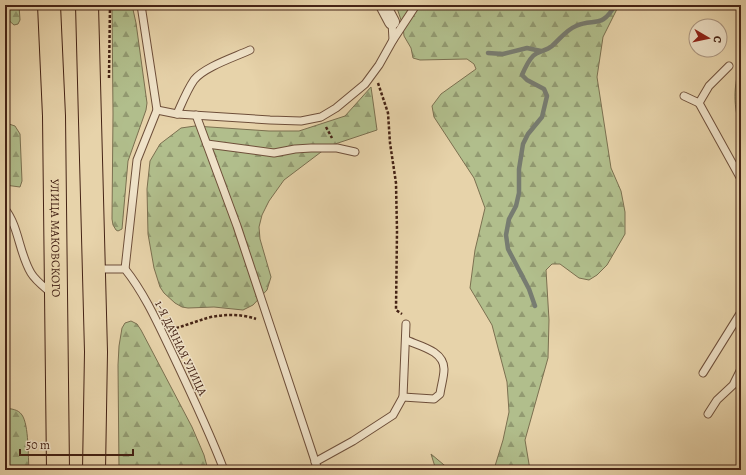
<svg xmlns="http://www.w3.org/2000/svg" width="746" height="475" font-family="Alegreya,serif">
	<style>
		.forest { fill: url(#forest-firs); stroke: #7b7050 }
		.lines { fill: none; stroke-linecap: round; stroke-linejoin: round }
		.stream { stroke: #777c71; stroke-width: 4.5 }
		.lane-casing { stroke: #6e4f3a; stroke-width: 9 }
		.street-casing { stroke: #6e4f3a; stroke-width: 16 }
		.highway-casing { stroke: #452315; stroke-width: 24 }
		.path { stroke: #452315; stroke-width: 2.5; stroke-dasharray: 3 2; stroke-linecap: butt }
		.lane { stroke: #efe2c8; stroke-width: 7 }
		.street { stroke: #efe2c8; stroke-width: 14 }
		.highway { stroke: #e7d3aa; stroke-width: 22 }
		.path-bridge { stroke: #452315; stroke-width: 2.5; stroke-dasharray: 3 2; stroke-linecap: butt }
		.labels { text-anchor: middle; stroke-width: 3; stroke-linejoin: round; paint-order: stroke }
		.street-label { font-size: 12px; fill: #452315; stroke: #efe2c8 }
	</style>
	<defs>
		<pattern id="forest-firs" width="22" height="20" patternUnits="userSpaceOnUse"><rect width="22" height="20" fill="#b1be8c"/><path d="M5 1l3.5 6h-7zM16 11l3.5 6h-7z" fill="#929a71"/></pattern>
	</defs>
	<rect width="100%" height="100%" fill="#e7d3aa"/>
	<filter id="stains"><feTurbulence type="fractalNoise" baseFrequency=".005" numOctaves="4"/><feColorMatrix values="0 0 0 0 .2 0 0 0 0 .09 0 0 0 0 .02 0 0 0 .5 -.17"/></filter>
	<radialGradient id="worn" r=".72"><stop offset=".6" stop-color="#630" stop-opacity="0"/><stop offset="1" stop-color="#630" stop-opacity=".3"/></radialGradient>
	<g class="forest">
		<path d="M 5,5 L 19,5 L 20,20 L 18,24 L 14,25 L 5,17 Z"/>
		<path d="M 112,5 L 132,5 L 136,23 L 147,103 L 146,110 L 128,161 L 122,229 L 118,231 L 116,230 L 113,225 L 112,219 L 113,114 Z"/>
		<path d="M 396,5 L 619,5 L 603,37 L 597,77 L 611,168 L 621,191 L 625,212 L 625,234 L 607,265 L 597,275 L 589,280 L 579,278 L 560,264 L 552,264 L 546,270 L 549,320 L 548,358 L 525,440 L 530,470 L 493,470 L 495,466 L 503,440 L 509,412 L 507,382 L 492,325 L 470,288 L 475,250 L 485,208 L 474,178 L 434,117 L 432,106 L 441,94 L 476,69 L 474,64 L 467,59 L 420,60 L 413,58 L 411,48 L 404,36 L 403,26 Z"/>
		<path d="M 741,61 L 741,131 C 733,106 733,87 741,61 Z"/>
		<path d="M 371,87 L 377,130 L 329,146 L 284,180 L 269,201 L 262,215 L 259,227 L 260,239 L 271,277 L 267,290 L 253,305 L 243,310 L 214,307 L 188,308 L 182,307 L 175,303 L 164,293 L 160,287 L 154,268 L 148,234 L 147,189 L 150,161 L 160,144 L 181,128 L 195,126 L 269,131 L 299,131 L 345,116 Z"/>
		<path d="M 9,124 L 15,126 L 20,134 L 22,181 L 20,187 L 5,185 L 5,125 Z"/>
		<path d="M 131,321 L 137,324 L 141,330 L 192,427 L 204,455 L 208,470 L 119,470 L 118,365 L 119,346 L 122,328 L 125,323 Z"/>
		<path d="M 5,408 C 11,409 18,409 22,415 C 29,425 28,457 29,470 L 5,470 Z"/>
		<path d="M 431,454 L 450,470 L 436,470 Z"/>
	</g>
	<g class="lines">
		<g class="stream">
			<path d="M 488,53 L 503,54 L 527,48 L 541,51"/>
			<path d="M 535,306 L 529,289 L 508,249 L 506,235 L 509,219 L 516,206 L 519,193 L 519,169 L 523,144 L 528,134 L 542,117 L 547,96 L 544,89 L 527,80 L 522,75 C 525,68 528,61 533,56 C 538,51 546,51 552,46 C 560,39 566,30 576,26 C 594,18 602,29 615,5"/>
		</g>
		<defs>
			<g id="lane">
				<path d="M 393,40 L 416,5"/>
				<path d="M 729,66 L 709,86 L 699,103 L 741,179"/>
				<path d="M 684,96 L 699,103"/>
				<path d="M 157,110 L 177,114 L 270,120 L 301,121 L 321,117 L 336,108 L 365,84 L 379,65 L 393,40 L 392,22"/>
				<path d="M 177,114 C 182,103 187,90 194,80 C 204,67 235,57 250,50"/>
				<path d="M 196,115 L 237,226 L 318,470"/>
				<path d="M 207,144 L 274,153 L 295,149 L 311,148 L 337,148 L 355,152"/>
				<path d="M 5,209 C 19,227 19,253 31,273 C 35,280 44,287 51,293"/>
				<path d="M 96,269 L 125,269 C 145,294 159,326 173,355 C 191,393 209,431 224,470"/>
				<path d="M 125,269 L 137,160 L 157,110 L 141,5"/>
				<path d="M 703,373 L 741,312"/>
				<path d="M 403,397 L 434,399 L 440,394 C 441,386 444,377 444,369 C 444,351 420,346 406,340"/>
				<path d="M 708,414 L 717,400 L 733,385 L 741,369"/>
				<path d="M 315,462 L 353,441 L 393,415 L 403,397 L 406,324"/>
			</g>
			<path id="street" d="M 383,5 L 392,22"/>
			<g id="highway">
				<path id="s1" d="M 49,5 L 54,116 L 58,470"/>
				<path d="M 87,5 L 96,352 L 94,470"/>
			</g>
		</defs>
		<use href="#lane" class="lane-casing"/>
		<use href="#street" class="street-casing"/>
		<use href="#highway" class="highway-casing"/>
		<g class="path">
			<path d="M 109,78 L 110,5"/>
			<path d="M 378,83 L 388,113 L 390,143 L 396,183 L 397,231 L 396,310 L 402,314"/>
			<path d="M 326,127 L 332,138"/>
			<path d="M 171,329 C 182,327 191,323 201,320 C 217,314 240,313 256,319"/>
		</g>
		<use href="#lane" class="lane"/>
		<use href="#street" class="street"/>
		<use href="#highway" class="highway"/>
		<path class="path-bridge" d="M 39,7 L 59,5"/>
	</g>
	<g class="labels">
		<g class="street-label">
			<text dy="4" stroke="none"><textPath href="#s1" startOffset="233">УЛИЦА МАКОВСКОГО</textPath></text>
			<text transform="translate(181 348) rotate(64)" y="4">1-Я ДАЧНАЯ УЛИЦА</text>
		</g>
	</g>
	<rect width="746" height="475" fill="none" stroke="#e7d3aa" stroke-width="20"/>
	<rect x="6" y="6" width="734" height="463" fill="none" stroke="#452315" stroke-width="2"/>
	<rect x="10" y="10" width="726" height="455" fill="none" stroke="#452315"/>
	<g transform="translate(708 38) rotate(99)"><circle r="19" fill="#efe2c8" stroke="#ab9680"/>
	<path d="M0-3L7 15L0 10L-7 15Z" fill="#8f2418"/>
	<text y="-6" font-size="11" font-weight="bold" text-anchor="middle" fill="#452315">С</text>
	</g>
	<path d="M20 449v6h113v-6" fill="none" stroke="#452315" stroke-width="2"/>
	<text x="26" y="449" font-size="12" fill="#452315" stroke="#efe2c8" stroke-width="3" paint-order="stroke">50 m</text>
	<rect width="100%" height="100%" filter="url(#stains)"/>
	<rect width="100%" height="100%" fill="url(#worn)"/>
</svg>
